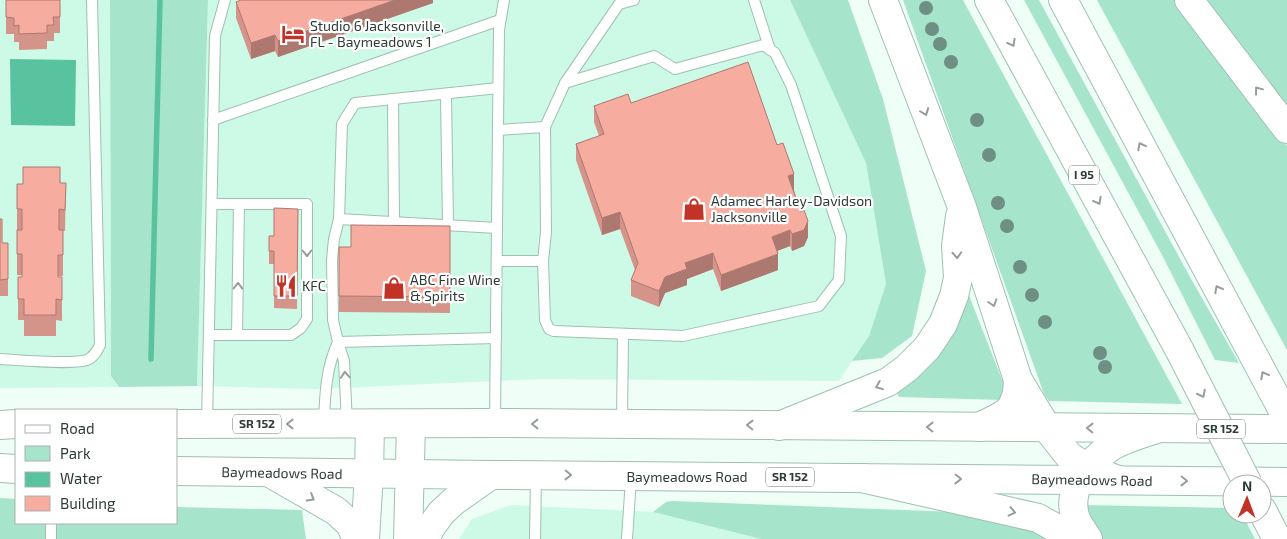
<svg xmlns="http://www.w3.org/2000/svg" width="1287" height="539" font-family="'Exo 2',sans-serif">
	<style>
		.built { fill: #cdf9e7 }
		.green { fill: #a6e5cc }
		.water { fill: #59c39f }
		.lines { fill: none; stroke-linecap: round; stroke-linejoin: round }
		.stream { stroke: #59c39f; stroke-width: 5.5 }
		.lane-casing { stroke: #9ec0b2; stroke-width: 12 }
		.secondary-casing { stroke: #9ec0b2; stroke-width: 30 }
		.primary-casing { stroke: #9ec0b2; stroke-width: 30 }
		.highway-casing { stroke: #9ec0b2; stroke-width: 30 }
		.lane { stroke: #fff; stroke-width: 10 }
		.secondary { stroke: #fff; stroke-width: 28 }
		.primary { stroke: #fff; stroke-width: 28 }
		.highway { stroke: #fff; stroke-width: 28 }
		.highway-bridge-casing { stroke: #9ec0b2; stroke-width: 30; stroke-linecap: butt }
		.highway-bridge { stroke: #fff; stroke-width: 28 }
		.tree { fill: #6d8f84 }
		.wall { fill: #d4948a }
		.shaded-wall { fill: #ad7870 }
		.building { fill: #f7aca0; stroke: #ad7870 }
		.oneway { stroke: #969e9a }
		.labels { text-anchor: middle; stroke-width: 4.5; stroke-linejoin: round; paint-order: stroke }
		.shield { fill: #fff; stroke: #6d7672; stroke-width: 1 }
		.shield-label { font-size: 12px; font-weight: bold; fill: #2e3c36 }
		.poi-label { font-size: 14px; fill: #2e3c36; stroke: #fff; text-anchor: start }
		.street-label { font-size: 14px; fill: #2e3c36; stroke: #fff }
	</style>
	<rect width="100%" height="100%" fill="#f0fef8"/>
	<g class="built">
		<path d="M 0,0 L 110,0 L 111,376 L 119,387 L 0,388 Z"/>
		<path d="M 208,0 L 790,0 L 866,163 L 886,284 L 869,336 L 839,381 L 538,379 L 319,389 L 197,386 Z"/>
		<path d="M 511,505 L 653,512 L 761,539 L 459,539 L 472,519 Z"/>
	</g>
	<g class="green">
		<path d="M 110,0 L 208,0 L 197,386 L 119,387 L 111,376 Z"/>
		<path d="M 790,0 L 848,0 L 883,99 L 926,271 L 912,336 L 882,358 L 852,361 L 869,336 L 886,284 L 866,163 Z"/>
		<path d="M 903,0 L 963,0 L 1182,404 L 1049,401 L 1044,394 Z"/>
		<path d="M 1024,0 L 1039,0 L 1190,277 L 1239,363 L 1215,360 L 1162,255 Z"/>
		<path d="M 1097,0 L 1175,0 L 1287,146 L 1287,350 Z"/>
		<path d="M 1204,0 L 1287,0 L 1287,107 Z"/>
		<path d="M 968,293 L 1005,387 L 1002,400 L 899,397 L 895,389 Z"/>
		<path d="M 0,498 L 16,499 L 16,523 L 176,523 L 176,507 L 302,510 L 306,539 L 0,539 Z"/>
		<path d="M 671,501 L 981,513 L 993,515 L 1056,539 L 761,539 L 653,512 L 666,502 Z"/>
		<path d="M 1083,505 L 1232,508 L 1232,514 L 1242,514 L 1255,539 L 1095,539 Z"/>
	</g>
	<path class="water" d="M 10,59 L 76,60 L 75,126 L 11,125 Z"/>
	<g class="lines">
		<path class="stream" d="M 151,359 L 160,0"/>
		<defs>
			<g id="lane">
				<path d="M 754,0 L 770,50"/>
				<path d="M 565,83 L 619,4 L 634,0"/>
				<path d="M 446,94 L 448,225"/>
				<path d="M 393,99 L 394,222"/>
				<path d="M 213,120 L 500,20"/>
				<path d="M 339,219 L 497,228"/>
				<path d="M 497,261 L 543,261 L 545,320 L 549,329 L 554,331 L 683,336 L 819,306 L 839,280 L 841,236 L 791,85 L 775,53 L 763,45 L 675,69 L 654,56 L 565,83 L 545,127 L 498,130"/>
				<path d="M 543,261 L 546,232 L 545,127"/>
				<path d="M 209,335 L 291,335 L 301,328 L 307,319 L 307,204 L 212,204"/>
				<path d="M 237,335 L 239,204"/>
				<path d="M 496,338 L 338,342 L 333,320 L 332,260 L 334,239 L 339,219 L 342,124 L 355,103 L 498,88"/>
				<path d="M 0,359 C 19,360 71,365 87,360 C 94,357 97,351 100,345 L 92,0"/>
				<path d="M 495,421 L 499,30 L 504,0"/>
				<path d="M 324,422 C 325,394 326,368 338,342 L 344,361 L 347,423"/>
				<path d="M 207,423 L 215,36 L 225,0"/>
				<path d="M 622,423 L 623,334"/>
				<path d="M 51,523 L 51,539"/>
				<path d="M 535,539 L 536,476"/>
				<path d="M 627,539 L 631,478"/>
			</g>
			<g id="secondary">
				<path d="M 270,473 L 336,511 L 350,524 L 357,539"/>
				<path d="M 365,539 L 369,474 L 370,424"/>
				<path d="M 408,539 L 411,424"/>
				<path d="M 425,539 L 431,527 L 441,513 L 454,501 L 491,475 L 502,475"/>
			</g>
			<g id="primary">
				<path d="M 176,424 L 495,423 L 1287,429"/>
				<path d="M 0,425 L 16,424"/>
				<path d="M 0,468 L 16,469"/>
				<path d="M 176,471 L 491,475"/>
				<path d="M 502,475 L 1287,482"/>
			</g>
			<g id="highway">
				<path d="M 883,0 L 962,207 L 1018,380 L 1047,428 L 1069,456 L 1087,468 L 1118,480"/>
				<path d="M 989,0 L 1180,351"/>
				<path d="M 1063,0 L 1287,418"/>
				<path d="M 1189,0 L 1287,129"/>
				<path d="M 779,426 L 888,382 L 907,368 L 927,348 L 943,324 L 954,296 L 958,278 L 956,246 L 960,216"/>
				<path d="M 979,427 C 1005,414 1017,413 1018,380"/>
				<path d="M 862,478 L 1038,518 L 1061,531 L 1069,539"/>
				<path d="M 1262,510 L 1277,539"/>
				<path d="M 1088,539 C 1084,532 1077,524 1075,516 C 1067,488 1088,463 1109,448 C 1121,440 1142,434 1156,429"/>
			</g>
		</defs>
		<use href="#lane" class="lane-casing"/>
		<use href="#secondary" class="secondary-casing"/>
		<use href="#primary" class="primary-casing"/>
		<use href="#highway" class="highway-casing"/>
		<use href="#lane" class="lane"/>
		<use href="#secondary" class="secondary"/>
		<use href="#primary" class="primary"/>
		<use href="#highway" class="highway"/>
		<defs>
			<path id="highway-bridge" d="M 1180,351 L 1248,484"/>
		</defs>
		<use href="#highway-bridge" class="highway-bridge-casing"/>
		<use href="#highway-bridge" class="highway-bridge"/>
	</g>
	<g class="tree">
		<circle cx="926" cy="8" r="7"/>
		<circle cx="932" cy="29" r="7"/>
		<circle cx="940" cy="44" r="7"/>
		<circle cx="951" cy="62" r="7"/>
		<circle cx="977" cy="120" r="7"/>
		<circle cx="989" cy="155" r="7"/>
		<circle cx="998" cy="203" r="7"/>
		<circle cx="1007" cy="226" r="7"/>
		<circle cx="1020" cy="267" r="7"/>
		<circle cx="1032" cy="295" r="7"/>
		<circle cx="1045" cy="322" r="7"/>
		<circle cx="1100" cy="353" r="7"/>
		<circle cx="1105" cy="367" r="7"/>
	</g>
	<g class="wall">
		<path d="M 6,0 L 60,17 L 60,33 L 54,33 L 54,41 L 47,41 L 47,49 L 19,50 L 19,42 L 14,42 L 14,34 L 6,34 Z"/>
		<path d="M 433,0 L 433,3 L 278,57 L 275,51 L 251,59 L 236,18 L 236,2 Z"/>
		<path d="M 631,103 L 794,190 L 808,237 L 804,246 L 792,251 L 790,246 L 777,251 L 778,270 L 721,291 L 713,269 L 687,279 L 687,285 L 665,293 L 659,307 L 631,296 L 631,280 L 635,270 L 620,229 L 602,235 L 576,160 L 576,144 L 599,136 L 594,122 L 594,106 Z"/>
		<path d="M 66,183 L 65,231 L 63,231 L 63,276 L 58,276 L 58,277 L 62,277 L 62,321 L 56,320 L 56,336 L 24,336 L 24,320 L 18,320 L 18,277 L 22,277 L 22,275 L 17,275 L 17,184 Z"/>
		<path d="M 298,209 L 297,309 L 274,308 L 274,264 L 269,264 L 269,236 L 274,236 Z"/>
		<path d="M 0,219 L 2,243 L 8,243 L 8,296 L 0,296 Z"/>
		<path d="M 450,226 L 450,313 L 339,312 L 339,247 L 351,247 Z"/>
	</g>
	<g class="shaded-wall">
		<path d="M 395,0 L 433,0 L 433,3 L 278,57 L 278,41 Z"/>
		<path d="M 275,35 L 275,51 L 251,59 L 251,43 Z"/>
		<path d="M 794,174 L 794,190 L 788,192 L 788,176 Z"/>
		<path d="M 620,212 L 620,229 L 602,235 L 602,218 Z"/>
		<path d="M 808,221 L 808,237 L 804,246 L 792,251 L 792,234 Z"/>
		<path d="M 790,230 L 790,246 L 772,253 L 772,237 Z"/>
		<path d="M 713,253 L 713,269 L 687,279 L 687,285 L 665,293 L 659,307 L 659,291 L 665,277 L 685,263 Z"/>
		<path d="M 778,254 L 778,270 L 721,291 L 721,275 Z"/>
	</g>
	<g class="building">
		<path d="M 6,0 L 60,0 L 60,17 L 53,17 L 54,25 L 47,25 L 47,33 L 19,34 L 19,25 L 14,26 L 14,18 L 6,17 Z"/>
		<path d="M 241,0 L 395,0 L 278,41 L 275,35 L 251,43 L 236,2 Z"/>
		<path d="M 748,62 L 777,145 L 783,143 L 794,174 L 788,176 L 801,212 L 804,210 L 808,221 L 804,230 L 792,234 L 790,230 L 772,237 L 778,254 L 721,275 L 713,253 L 685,263 L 687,269 L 665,277 L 659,291 L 631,280 L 638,263 L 620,212 L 602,218 L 576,144 L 604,134 L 594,106 L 628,94 L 631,103 Z"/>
		<path d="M 23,167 L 60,167 L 60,183 L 66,183 L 65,210 L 59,209 L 59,230 L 63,230 L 63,255 L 58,255 L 58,277 L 62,277 L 62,300 L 56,299 L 56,315 L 24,315 L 24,299 L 18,299 L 18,277 L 22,277 L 22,254 L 17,254 L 17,230 L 22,230 L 22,209 L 17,209 L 17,184 L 23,184 Z"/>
		<path d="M 274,208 L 298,209 L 297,296 L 274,296 L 274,251 L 269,251 L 269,236 L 274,236 Z"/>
		<path d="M 0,219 L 2,219 L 2,243 L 8,243 L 8,279 L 0,280 Z"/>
		<path d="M 351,225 L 450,226 L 450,297 L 339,296 L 339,247 L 351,247 Z"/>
	</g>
	<defs><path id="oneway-chevron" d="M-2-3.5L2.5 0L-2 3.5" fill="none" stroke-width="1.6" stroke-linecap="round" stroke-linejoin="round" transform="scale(1.25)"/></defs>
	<g class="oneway">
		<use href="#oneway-chevron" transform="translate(1012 43) rotate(61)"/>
		<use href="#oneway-chevron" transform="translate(1258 90) rotate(-127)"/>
		<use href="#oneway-chevron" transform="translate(925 112) rotate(69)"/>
		<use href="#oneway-chevron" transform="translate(1141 146) rotate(-118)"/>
		<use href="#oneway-chevron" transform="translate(1098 201) rotate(61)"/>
		<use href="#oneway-chevron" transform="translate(307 253) rotate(90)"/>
		<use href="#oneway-chevron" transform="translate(957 255) rotate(87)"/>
		<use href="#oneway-chevron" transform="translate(238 286) rotate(-89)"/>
		<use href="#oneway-chevron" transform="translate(1218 289) rotate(-118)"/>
		<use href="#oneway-chevron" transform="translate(993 303) rotate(72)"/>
		<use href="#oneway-chevron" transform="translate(345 375) rotate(-94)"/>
		<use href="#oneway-chevron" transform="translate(1264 375) rotate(-118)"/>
		<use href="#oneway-chevron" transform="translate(879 386) rotate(158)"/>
		<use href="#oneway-chevron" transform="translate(1202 394) rotate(63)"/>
		<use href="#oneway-chevron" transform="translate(290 424) rotate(-180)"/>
		<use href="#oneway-chevron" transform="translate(535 424) rotate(-180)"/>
		<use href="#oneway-chevron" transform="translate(750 425) rotate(-179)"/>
		<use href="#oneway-chevron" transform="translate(930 427) rotate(-179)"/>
		<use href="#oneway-chevron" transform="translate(1090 428) rotate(-179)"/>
		<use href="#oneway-chevron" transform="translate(568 475) rotate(1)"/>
		<use href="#oneway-chevron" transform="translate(958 479) rotate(1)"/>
		<use href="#oneway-chevron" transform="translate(1184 481) rotate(1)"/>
		<use href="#oneway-chevron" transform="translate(311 498) rotate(31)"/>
		<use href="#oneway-chevron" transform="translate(1012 512) rotate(13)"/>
	</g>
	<defs>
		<symbol id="hotel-bare" viewBox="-9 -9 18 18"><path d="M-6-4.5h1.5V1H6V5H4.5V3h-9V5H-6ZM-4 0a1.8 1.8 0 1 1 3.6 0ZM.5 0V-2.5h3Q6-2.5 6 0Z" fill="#c03326" stroke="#fff" stroke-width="2.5" paint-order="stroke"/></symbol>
		<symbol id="shop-bare" viewBox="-9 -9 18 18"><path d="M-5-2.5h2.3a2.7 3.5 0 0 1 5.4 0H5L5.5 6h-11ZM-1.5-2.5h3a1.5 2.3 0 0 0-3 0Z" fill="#c03326" stroke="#fff" stroke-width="2.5" paint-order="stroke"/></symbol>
		<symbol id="restaurant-bare" viewBox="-9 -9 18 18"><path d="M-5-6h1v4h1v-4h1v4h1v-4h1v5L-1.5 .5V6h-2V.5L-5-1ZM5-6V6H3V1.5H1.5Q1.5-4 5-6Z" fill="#c03326" stroke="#fff" stroke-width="2.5" paint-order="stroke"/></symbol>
	</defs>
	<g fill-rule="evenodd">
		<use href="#hotel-bare" x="277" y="18" width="32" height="32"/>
		<use href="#shop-bare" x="678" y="193" width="32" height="32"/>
		<use href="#restaurant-bare" x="270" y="270" width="32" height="32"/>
		<use href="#shop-bare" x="378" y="272" width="32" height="32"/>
	</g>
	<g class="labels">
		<g class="shield">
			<rect x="1069" y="165.5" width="30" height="19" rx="4"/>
			<rect x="233" y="414.5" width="48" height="19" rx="4"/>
			<rect x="1197" y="419.5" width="48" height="19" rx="4"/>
			<rect x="766" y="467.5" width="48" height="19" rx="4"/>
		</g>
		<g class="shield-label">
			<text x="1084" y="179">I 95</text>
			<text x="257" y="428">SR 152</text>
			<text x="1221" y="433">SR 152</text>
			<text x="790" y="481">SR 152</text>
		</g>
		<g class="poi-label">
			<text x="310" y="31">Studio 6 Jacksonville,<tspan x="310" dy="16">FL - Baymeadows 1</tspan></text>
			<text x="711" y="206">Adamec Harley-Davidson<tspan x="711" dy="16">Jacksonville</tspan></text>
			<text x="410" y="285">ABC Fine Wine<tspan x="410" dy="16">&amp; Spirits</tspan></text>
			<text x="302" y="291">KFC</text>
		</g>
		<g class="street-label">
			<text transform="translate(282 473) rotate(1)" y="5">Baymeadows Road</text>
			<text x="687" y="482">Baymeadows Road</text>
			<text transform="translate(1092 480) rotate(1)" y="5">Baymeadows Road</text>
		</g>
	</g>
	<rect x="15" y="409" width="162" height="115" fill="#ffffff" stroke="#abb1af"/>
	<rect x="25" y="425" width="25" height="8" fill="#ffffff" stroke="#abb1af"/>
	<text x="60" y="434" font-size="15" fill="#2e3c36">Road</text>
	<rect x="25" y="446" width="25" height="15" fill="#a6e5cc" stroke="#abb1af"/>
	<text x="60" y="459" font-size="15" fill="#2e3c36">Park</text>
	<rect x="25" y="472" width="25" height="15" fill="#59c39f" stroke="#abb1af"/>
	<text x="60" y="484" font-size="15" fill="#2e3c36">Water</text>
	<rect x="25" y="496" width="25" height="15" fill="#f7aca0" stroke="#abb1af"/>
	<text x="60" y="509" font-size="15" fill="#2e3c36">Building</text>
	<g transform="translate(1247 499) rotate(1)"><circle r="24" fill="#ffffff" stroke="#abb1af"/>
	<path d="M0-4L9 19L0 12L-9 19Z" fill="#c03326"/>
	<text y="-8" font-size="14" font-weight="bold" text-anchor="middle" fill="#2e3c36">N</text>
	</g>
</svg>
